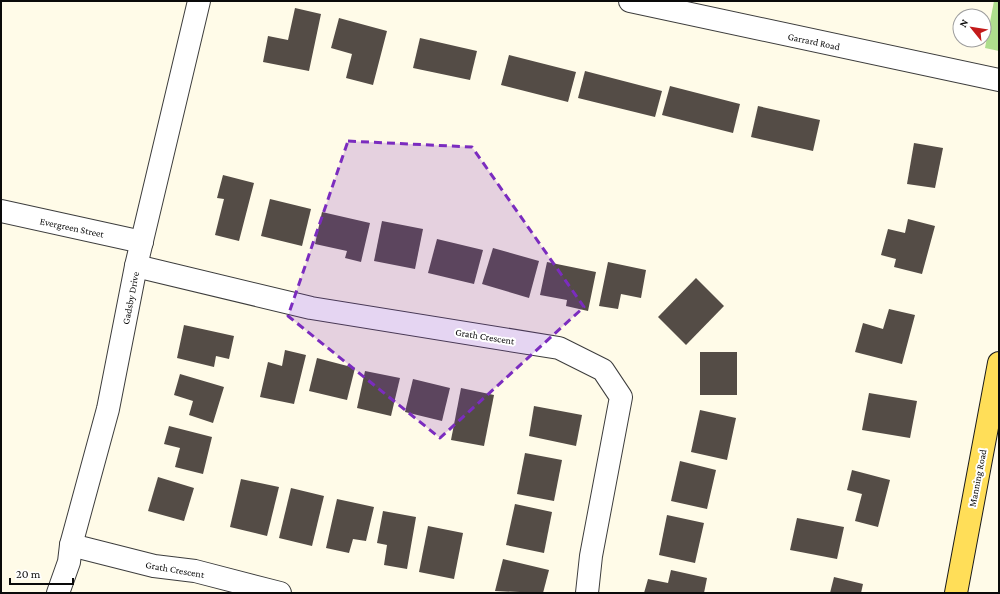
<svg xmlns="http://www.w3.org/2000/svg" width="1000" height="594" font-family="'Crimson Pro',serif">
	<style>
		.forest { fill: #aedd8d }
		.building { fill: #544c46 }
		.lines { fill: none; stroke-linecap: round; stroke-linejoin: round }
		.minor-casing { stroke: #3d3d3d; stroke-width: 24 }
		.major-casing { stroke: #1b1b1b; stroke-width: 24 }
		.minor { stroke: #fff; stroke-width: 22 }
		.major { stroke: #ffde58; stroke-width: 22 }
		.marked { fill: #7b2cbf; fill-opacity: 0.2; stroke: #7b2cbf; stroke-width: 3; stroke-dasharray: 8 5; stroke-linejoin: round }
		.labels { text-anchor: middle; stroke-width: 4; stroke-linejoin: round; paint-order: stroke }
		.street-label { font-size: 10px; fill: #0a0a0a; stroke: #fff }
	</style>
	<rect width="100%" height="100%" fill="#fffbe8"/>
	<path class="forest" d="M 994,1 L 999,1 L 999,51 L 985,48 Z"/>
	<g class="building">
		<path d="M 295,8 L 321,14 L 309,71 L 263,62 L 268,36 L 288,40 Z"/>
		<path d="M 339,18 L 387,31 L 373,85 L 346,78 L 352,54 L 331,48 Z"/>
		<path d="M 420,38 L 477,51 L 470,80 L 413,68 Z"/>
		<path d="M 509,55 L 576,72 L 568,102 L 501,85 Z"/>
		<path d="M 585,71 L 662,91 L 655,117 L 578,98 Z"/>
		<path d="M 670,86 L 740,104 L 733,133 L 662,115 Z"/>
		<path d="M 758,106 L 820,120 L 813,151 L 751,137 Z"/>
		<path d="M 914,143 L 943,148 L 935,188 L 907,184 Z"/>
		<path d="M 223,175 L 254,183 L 239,241 L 215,235 L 224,199 L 217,198 Z"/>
		<path d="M 270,199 L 311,209 L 302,246 L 261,236 Z"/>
		<path d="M 322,212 L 370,223 L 361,262 L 345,258 L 347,251 L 315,244 Z"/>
		<path d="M 908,219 L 935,226 L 922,274 L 894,267 L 896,259 L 881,255 L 888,229 L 905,233 Z"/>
		<path d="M 382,221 L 423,229 L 415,269 L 374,261 Z"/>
		<path d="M 437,239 L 483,250 L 474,284 L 428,273 Z"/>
		<path d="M 493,248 L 539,261 L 529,298 L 482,284 Z"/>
		<path d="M 547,262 L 596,272 L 588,311 L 566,306 L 567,300 L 540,295 Z"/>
		<path d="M 608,262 L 646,270 L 641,298 L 621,294 L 618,309 L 599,306 Z"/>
		<path d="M 696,278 L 724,306 L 686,345 L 658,317 Z"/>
		<path d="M 889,309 L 915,315 L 902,364 L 855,352 L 863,323 L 883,329 Z"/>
		<path d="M 184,325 L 234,336 L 229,359 L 216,356 L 214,367 L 177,358 Z"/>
		<path d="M 285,350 L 306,355 L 294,404 L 260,397 L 268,362 L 282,366 Z"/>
		<rect x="700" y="352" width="37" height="43"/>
		<path d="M 317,358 L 355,368 L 347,400 L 309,391 Z"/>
		<path d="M 365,371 L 400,378 L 391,416 L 357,408 Z"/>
		<path d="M 180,374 L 224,387 L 213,423 L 189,415 L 193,401 L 174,395 Z"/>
		<path d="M 413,379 L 450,388 L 442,421 L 405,412 Z"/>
		<path d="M 461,388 L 494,395 L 484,446 L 451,440 Z"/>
		<path d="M 869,393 L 917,401 L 910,438 L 862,430 Z"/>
		<path d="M 534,406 L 582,415 L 576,446 L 529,436 Z"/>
		<path d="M 700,410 L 736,418 L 727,460 L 691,452 Z"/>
		<path d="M 169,426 L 212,437 L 203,474 L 175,467 L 180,448 L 164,444 Z"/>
		<path d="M 525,453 L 562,460 L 554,501 L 517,494 Z"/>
		<path d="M 680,461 L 716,470 L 707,509 L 671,501 Z"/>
		<path d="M 852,470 L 890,480 L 878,527 L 855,521 L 862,494 L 847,490 Z"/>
		<path d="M 158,477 L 194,488 L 184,521 L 148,511 Z"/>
		<path d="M 241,479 L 279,487 L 267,536 L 230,527 Z"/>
		<path d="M 291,488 L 324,496 L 312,546 L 279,538 Z"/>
		<path d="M 337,499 L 374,507 L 366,541 L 353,539 L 349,553 L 326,548 Z"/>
		<path d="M 515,504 L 552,512 L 544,553 L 506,545 Z"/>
		<path d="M 383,511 L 416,517 L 407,569 L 384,565 L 387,545 L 377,543 Z"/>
		<path d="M 667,515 L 704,523 L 695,563 L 659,555 Z"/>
		<path d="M 797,518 L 844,527 L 837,559 L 790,550 Z"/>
		<path d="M 428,526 L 463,533 L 454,579 L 419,572 Z"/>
		<path d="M 503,559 L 549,570 L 543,593 L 495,591 Z"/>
		<path d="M 671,570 L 707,578 L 704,593 L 644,593 L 648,579 L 668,583 Z"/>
		<path d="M 834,577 L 863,584 L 861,593 L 830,593 Z"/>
	</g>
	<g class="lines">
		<defs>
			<g id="minor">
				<path d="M 630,1 L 999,80"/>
				<path d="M 1,211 L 142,242"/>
				<path d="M 136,266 L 311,308 L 559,348 L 603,370 L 621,397 L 591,556 L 587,593"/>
				<path d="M 71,545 L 154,566 L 195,571 L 280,593"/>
				<path d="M 58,593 L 69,562 L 71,545 L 108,409 L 136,266 L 199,1"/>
			</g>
			<path id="major" d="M 956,593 L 999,363"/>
		</defs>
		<use href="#minor" class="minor-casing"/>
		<use href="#major" class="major-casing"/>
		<use href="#minor" class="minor"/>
		<use href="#major" class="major"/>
	</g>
	<path class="marked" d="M 348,141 L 472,147 L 584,307 L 440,438 L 288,316 Z"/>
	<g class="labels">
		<g class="street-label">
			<text transform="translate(814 41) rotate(12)" y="4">Garrard Road</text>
			<text transform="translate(72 227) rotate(12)" y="4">Evergreen Street</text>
			<text transform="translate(130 298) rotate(-79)" y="4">Gadsby Drive</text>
			<text transform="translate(485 336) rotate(9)" y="4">Grath Crescent</text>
			<text transform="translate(977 478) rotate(-79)" y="4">Manning Road</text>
			<text transform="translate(175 569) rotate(10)" y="4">Grath Crescent</text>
		</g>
	</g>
	<rect width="1000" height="594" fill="none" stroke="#0a0a0a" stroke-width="4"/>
	<g transform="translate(972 28) rotate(300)"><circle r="19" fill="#ffffff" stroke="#9d9d9d"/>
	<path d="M0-3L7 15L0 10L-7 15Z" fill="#c31a1a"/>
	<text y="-6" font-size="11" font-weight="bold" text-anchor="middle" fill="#0a0a0a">N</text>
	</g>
	<path d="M10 578v6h63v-6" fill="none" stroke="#0a0a0a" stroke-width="2"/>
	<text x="16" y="578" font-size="12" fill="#0a0a0a" stroke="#ffffff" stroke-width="3" paint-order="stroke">20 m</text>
</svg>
